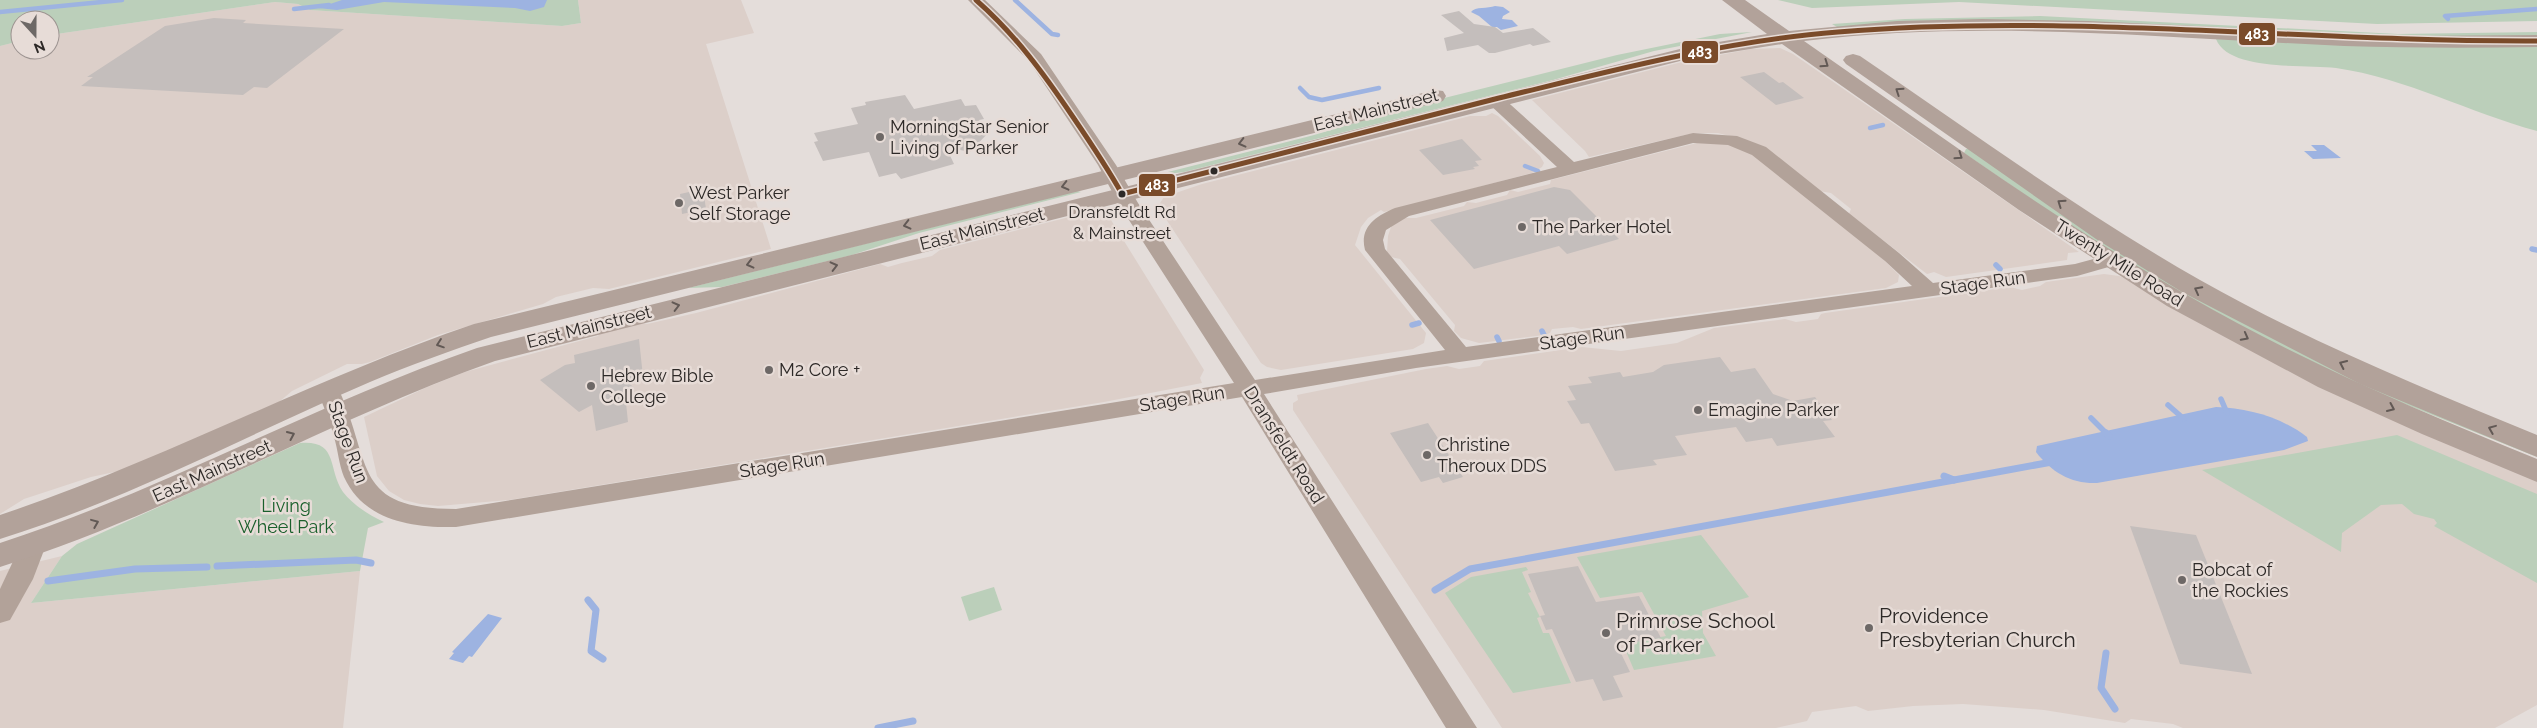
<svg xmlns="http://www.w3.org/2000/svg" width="2537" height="728" font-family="Raleway,sans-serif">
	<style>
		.built { fill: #dccfc9 }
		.green { fill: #bbcfba }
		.water { fill: #9db3e1 }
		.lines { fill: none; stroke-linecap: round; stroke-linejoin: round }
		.stream-far2 { stroke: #9db3e1; stroke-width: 4.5 }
		.stream-far1 { stroke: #9db3e1; stroke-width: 5.5 }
		.stream { stroke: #9db3e1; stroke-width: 7 }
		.building { fill: #c4bebc }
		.minor { fill: #b2a299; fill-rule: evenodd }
		.major { fill: #b2a29a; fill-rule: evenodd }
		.bus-1-casing { stroke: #e7dcd7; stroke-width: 8 }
		.bus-1 { stroke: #7a4b2a; stroke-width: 5 }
		.oneway { stroke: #625955 }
		.poi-dot { fill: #6d6866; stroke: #e7dcd7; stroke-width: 2 }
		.bus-dot { fill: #2d2927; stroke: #e7dcd7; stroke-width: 2 }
		.labels { text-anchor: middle; stroke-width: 5; stroke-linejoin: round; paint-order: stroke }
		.bus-label { font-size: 17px; fill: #2d2927; stroke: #e7dcd7 }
		.street-label { font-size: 18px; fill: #2d2927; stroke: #e7dcd7 }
		.poi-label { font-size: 18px; fill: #2d2927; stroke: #e7dcd7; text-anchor: start }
		.park-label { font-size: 18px; fill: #1a602c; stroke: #e7dcd7 }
		.near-poi-label { font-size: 21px; fill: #2d2927; stroke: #e7dcd7; text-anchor: start }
		.line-badge { stroke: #e7dcd7; stroke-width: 2 }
		.badge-label { font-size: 14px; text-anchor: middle; font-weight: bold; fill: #fff }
	</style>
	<rect width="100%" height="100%" fill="#e4ddda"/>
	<g class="built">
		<path d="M 578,0 L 741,0 L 754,33 L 706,44 L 771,249 L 609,289 L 593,288 L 556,297 L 543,304 L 438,335 L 370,362 L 362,364 L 347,364 L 292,391 L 279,402 L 124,470 L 91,477 L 24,499 L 0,514 L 0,46 L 20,41 L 20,50 L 50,50 L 50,35 L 275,2 L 298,4 L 310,10 L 562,26 L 581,23 Z"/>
		<path d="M 1780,48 L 1793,54 L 2079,252 L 2068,253 L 2067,260 L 1946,277 L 1934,272 L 1927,274 L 1849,214 L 1851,209 L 1831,193 L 1819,191 L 1737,138 L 1718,133 L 1694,133 L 1589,157 L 1585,151 L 1532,100 L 1678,63 L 1751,49 Z"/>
		<path d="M 1492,113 L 1498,116 L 1540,156 L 1544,163 L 1542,167 L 1532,173 L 1384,212 L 1381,210 L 1368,218 L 1361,227 L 1355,245 L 1426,333 L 1424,343 L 1413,349 L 1281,370 L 1267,367 L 1261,363 L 1160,210 L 1160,203 L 1164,197 L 1202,184 L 1470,116 L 1486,116 Z"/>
		<path d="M 1701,142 L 1724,143 L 1747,150 L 1878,254 L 1899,275 L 1898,282 L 1886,288 L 1581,329 L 1573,327 L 1552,329 L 1550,333 L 1544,335 L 1479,343 L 1461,338 L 1454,331 L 1455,325 L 1400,259 L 1391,257 L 1387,252 L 1388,236 L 1392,224 L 1404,218 L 1416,218 L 1464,206 L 1467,202 L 1476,203 L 1507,195 L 1510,190 L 1518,192 L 1550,184 L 1551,180 Z"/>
		<path d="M 1089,212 L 1099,212 L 1111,220 L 1204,370 L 1200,378 L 1202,383 L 1104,402 L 509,500 L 438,506 L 420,504 L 404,500 L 389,491 L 377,476 L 364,417 L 425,388 L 465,372 L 598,336 L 601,331 L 638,322 L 647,324 L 696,313 L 880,264 L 888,267 L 902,263 L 932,256 L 940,250 Z"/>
		<path d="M 2104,274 L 2119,276 L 2135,282 L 2537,477 L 2537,705 L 2495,728 L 2183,728 L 2173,724 L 2131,719 L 2125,723 L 2044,710 L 1963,704 L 1913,706 L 1868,711 L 1856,706 L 1812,712 L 1807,721 L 1776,728 L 1502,728 L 1293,410 L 1293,403 L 1298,400 L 1297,395 L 1426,369 L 1447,366 L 1459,369 L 1480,366 L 1484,361 L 1582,347 L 1621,351 L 1677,343 L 1714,328 L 1785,319 L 1796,322 L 1818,319 L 1821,314 L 1825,313 L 2010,287 L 2022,290 L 2040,286 L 2046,282 Z"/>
		<path d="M 62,556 L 31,603 L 360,571 L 343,728 L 0,728 L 0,571 Z"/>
	</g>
	<g class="green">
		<path d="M 0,0 L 578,0 L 581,23 L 562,26 L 310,10 L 298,4 L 275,2 L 50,35 L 50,20 L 20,20 L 20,41 L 0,46 Z"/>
		<path d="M 1778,0 L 2537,0 L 2537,21 L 2377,24 L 1959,2 L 1812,8 Z"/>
		<path d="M 2040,16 L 2398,34 L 2537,32 L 2537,36 L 2498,38 L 1837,27 L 1832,24 L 1905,19 Z"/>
		<path d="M 1752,32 L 1654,51 L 1553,80 L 1184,172 L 1152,176 L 1314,135 L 1416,105 L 1617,55 L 1720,34 Z"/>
		<path d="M 2216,39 L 2537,45 L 2537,131 C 2470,113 2406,78 2336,68 C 2306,64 2229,72 2216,39 Z"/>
		<path d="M 1966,149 L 1970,149 L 2080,224 L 2537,457 L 2375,392 L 2254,334 L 2098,245 L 1964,153 Z"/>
		<path d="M 1077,191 L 1081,192 L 919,233 L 852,255 L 722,287 L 688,288 Z"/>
		<path d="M 2397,435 L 2537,494 L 2537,583 L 2434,526 L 2437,523 L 2434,519 L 2414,514 L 2402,504 L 2381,505 L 2342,533 L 2341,552 L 2202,470 Z"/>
		<path d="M 300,443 C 339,440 327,468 343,492 C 353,505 369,515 384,522 L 368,528 L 360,571 L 31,603 L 62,556 L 77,544 Z"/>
		<path d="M 1701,535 L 1749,597 L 1702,611 L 1703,633 L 1716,656 L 1634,670 L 1623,644 L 1666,636 L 1642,592 L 1600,598 L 1577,557 Z"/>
		<path d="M 1526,567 L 1528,570 L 1522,572 L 1531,592 L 1528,593 L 1540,617 L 1537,618 L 1543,633 L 1549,633 L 1571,683 L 1513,693 L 1445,593 L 1471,577 Z"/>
		<path d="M 994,587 L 1002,610 L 969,621 L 961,597 Z"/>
	</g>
	<g class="water">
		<path d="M 342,0 L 547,0 L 544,7 L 530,11 L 515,8 L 384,2 L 337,10 L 318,8 Z"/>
		<path d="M 1495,6 L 1503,7 L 1510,12 L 1503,16 L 1502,19 L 1512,20 L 1518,26 L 1501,30 L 1497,27 L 1492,27 L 1479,16 L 1471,12 C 1475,6 1488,9 1495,6 Z"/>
		<path d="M 2311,145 L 2324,145 L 2341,158 L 2313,159 L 2304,151 L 2317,151 Z"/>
		<path d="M 2216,407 C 2248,408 2281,417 2307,437 L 2308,441 L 2284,450 L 2097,483 C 2072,484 2052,473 2036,452 L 2037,446 Z"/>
		<path d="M 488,614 L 502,618 L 472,657 L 469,656 L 463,663 L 449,659 L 454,653 L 452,652 Z"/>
	</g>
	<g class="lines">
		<g class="stream-far2">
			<path d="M 1015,0 L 1052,34 L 1058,35"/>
			<path d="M 294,9 L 329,5"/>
			<path d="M 0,12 L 122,0"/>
			<path d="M 2448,19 L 2445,16 L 2537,9"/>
			<path d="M 1300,88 L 1309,97 L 1322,100 L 1379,88"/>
			<path d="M 1870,128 L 1883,125"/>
			<path d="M 1525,166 L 1538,171"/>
		</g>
		<g class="stream-far1">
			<path d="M 2532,249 L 2537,250"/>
			<path d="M 1996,265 L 2000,269"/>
			<path d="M 1412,325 L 1419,323"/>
			<path d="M 1542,331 L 1544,335"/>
			<path d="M 1497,337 L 1499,341"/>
			<path d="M 2221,399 L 2227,413"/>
			<path d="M 2168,405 L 2184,419"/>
			<path d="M 2091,418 L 2107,434"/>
		</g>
		<g class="stream">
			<path d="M 2106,433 L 2109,436"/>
			<path d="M 1944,476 L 1954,480 L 2052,462"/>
			<path d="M 217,566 L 356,560 L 371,563"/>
			<path d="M 48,581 L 135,569 L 207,567"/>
			<path d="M 1435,590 L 1470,569 L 1954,480"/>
			<path d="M 588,600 L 596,610 L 591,651 L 603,659"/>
			<path d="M 2106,653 L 2101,688 L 2115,709"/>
			<path d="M 878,728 L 913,721"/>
		</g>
	</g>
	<g class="building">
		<path d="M 1459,11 L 1474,24 L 1495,27 L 1503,33 L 1533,28 L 1551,42 L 1533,46 L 1530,44 L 1495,53 L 1489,53 L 1478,45 L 1447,51 L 1444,38 L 1464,33 L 1441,15 Z"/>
		<path d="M 214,18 L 246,20 L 243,23 L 344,29 L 267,88 L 254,87 L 243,95 L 81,86 L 93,77 L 87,77 L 165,26 Z"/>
		<path d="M 1764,72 L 1779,83 L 1783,82 L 1804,98 L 1776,105 L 1740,77 Z"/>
		<path d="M 905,95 L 914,109 L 961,99 L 965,106 L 976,105 L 984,119 L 979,120 L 987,134 L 970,152 L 946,147 L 954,164 L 901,179 L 896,173 L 879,177 L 869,152 L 823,161 L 814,142 L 818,141 L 814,133 L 858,124 L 851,108 L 866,105 L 865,102 Z"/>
		<path d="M 1462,139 L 1482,160 L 1475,161 L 1479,166 L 1473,167 L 1475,169 L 1443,175 L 1419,150 Z"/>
		<path d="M 1554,187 L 1570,190 L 1619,239 L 1567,254 L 1559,246 L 1474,269 L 1430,220 Z"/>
		<path d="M 703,189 L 706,209 L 682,214 L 680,194 Z"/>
		<path d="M 639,339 L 643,377 L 630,384 L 634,388 L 625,393 L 628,422 L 596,431 L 592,405 L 579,412 L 540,380 L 565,365 L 575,363 L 574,355 Z"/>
		<path d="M 1720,357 L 1731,372 L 1755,368 L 1773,394 L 1793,401 L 1815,397 L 1832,420 L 1823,421 L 1835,437 L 1777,446 L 1772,438 L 1746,442 L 1736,427 L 1701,432 L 1675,436 L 1687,455 L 1653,460 L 1657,465 L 1615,471 L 1589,423 L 1581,424 L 1567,401 L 1576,400 L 1568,386 L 1592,383 L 1588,377 L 1620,372 L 1623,377 L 1653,372 L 1664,365 Z"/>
		<path d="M 1428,423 L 1463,477 L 1443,483 L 1439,477 L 1421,482 L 1390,433 Z"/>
		<path d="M 2130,526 L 2196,535 L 2252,674 L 2180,664 Z"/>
		<path d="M 1578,566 L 1596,602 L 1639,596 L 1661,638 L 1617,645 L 1630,672 L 1613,676 L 1623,697 L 1603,701 L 1593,679 L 1576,682 L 1552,629 L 1546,630 L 1540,616 L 1545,615 L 1528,574 Z"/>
	</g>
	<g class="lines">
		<g class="minor">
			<path d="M 968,0 L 985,0 L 1041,54 L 1116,165 L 1138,203 L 1255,380 L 1445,350 L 1365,250 C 1359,227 1376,216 1395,208 L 1557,167 L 1489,104 L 1486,100 L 1489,96 L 1501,96 L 1574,162 L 1693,133 L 1737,136 L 1766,147 L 1899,253 L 1933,283 L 2075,264 L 2112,254 L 2119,256 L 2122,260 L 2119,264 L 2077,276 L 1416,368 L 1264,394 L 1477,728 L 1446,728 L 1242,397 L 456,527 C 413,528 364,521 344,477 C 339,465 338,450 334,437 C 330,421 323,405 317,390 L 320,385 L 328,382 L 336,385 L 339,390 C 373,465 352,509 456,509 L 1234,383 L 1118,203 L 1098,165 L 1029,61 ZM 1693,143 L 1728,145 L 1752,155 L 1885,261 L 1912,286 L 1466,347 L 1385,249 L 1383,240 L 1386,230 L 1409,216 Z"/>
			<path d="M 33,535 L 42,538 L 46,545 L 33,579 L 10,620 L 0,623 L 0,589 L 24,538 Z"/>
		</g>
		<g class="major">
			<path d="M 1722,0 L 1745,0 L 1789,31 L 1897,21 L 1982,19 L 2088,21 L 2409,36 L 2537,35 L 2537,47 C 2473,48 2409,48 2344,46 C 2164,38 1984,19 1804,41 C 1930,128 2054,220 2187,295 C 2299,360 2417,410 2537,459 L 2537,482 L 2422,434 L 2318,387 L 2167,306 L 2019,210 L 1782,44 L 1688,59 L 495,361 C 326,421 171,513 0,567 L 0,543 C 164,490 315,404 477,348 L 1688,47 L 1767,34 Z"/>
			<path d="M 1853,54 L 1860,56 C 1972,132 2082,213 2200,280 C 2308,341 2423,388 2537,435 L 2537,457 L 2360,384 L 2182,292 L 2096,239 L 1846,64 L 1843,60 L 1846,56 Z"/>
			<path d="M 1435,90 L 1443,91 L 1446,96 L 1443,101 L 491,337 C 450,351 410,365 370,382 C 247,435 129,499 0,539 L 0,515 C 162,461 312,379 474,324 Z"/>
		</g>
		<defs>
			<path id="bus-1" d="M 976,0 C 1015,34 1044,74 1073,117 C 1090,142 1107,167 1122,194 C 1248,162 1373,130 1499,98 C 1611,71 1723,41 1838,32 C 2071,13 2304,42 2537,41"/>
		</defs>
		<use href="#bus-1" class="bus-1-casing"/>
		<use href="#bus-1" class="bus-1"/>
	</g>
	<defs><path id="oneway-chevron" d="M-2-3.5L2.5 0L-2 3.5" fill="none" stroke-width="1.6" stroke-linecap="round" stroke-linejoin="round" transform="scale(1.25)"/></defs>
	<g class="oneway">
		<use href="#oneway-chevron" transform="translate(1825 64) rotate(35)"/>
		<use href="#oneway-chevron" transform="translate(1899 91) rotate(-146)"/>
		<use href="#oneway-chevron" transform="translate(1242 143) rotate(166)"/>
		<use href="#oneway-chevron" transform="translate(1959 156) rotate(35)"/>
		<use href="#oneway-chevron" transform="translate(1065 186) rotate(166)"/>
		<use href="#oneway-chevron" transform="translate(2061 203) rotate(-145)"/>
		<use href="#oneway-chevron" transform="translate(907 225) rotate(166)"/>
		<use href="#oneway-chevron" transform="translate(750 264) rotate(166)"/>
		<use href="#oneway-chevron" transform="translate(834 266) rotate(-14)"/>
		<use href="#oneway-chevron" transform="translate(2198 290) rotate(-152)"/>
		<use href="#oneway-chevron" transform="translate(676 306) rotate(-14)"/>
		<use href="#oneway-chevron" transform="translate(2245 337) rotate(28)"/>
		<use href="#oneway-chevron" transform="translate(440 344) rotate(161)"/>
		<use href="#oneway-chevron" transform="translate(2343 364) rotate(-155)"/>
		<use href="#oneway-chevron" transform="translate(2391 408) rotate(24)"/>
		<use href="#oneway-chevron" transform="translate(2492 429) rotate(-158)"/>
		<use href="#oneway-chevron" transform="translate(291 435) rotate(-24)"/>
		<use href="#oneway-chevron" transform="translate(95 523) rotate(-22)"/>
	</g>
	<g class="poi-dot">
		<circle cx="880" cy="137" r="5"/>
		<circle cx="679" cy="203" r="5"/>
		<circle cx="1522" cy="227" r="5"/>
		<circle cx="769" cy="370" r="5"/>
		<circle cx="591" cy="386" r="5"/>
		<circle cx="1698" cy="410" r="5"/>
		<circle cx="1427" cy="455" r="5"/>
		<circle cx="2182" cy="580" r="5"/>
		<circle cx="1869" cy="628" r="5"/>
		<circle cx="1606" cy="633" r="5"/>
	</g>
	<g class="bus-dot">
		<circle cx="1214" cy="171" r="4.5"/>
		<circle cx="1122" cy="194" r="4.5"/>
	</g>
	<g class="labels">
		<g class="bus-label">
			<text x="1122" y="218">Dransfeldt Rd<tspan x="1122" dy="21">&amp; Mainstreet</tspan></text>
		</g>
		<g class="street-label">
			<text transform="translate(1376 110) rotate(-14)" y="6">East Mainstreet</text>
			<text transform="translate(982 229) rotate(-14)" y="6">East Mainstreet</text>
			<text transform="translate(2119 263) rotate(32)" y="6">Twenty Mile Road</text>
			<text transform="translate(1983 283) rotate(-8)" y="6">Stage Run</text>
			<text transform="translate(589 327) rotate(-14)" y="6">East Mainstreet</text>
			<text transform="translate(1582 338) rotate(-8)" y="6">Stage Run</text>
			<text transform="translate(1182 399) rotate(-9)" y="6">Stage Run</text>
			<text transform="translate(348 442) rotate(70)" y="6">Stage Run</text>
			<text transform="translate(1284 445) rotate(58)" y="6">Dransfeldt Road</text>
			<text transform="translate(782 465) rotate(-9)" y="6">Stage Run</text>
			<text transform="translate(212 471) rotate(-24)" y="6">East Mainstreet</text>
		</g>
		<g class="poi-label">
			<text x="890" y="133">MorningStar Senior<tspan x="890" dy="21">Living of Parker</tspan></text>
			<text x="689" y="199">West Parker<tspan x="689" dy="21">Self Storage</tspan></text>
			<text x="1532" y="233">The Parker Hotel</text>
			<text x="779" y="376">M2 Core +</text>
			<text x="601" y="382">Hebrew Bible<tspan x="601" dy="21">College</tspan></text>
			<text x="1708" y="416">Emagine Parker</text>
			<text x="1437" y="451">Christine<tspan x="1437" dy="21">Theroux DDS</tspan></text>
			<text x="2192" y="576">Bobcat of<tspan x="2192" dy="21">the Rockies</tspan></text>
		</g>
		<g class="park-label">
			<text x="286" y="512">Living<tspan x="286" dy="21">Wheel Park</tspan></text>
		</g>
		<g class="near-poi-label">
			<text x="1879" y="623">Providence<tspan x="1879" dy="24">Presbyterian Church</tspan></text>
			<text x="1616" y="628">Primrose School<tspan x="1616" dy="24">of Parker</tspan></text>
		</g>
	</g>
	<g class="line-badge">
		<rect x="2238" y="22" width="38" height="24" rx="5" fill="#7a4b2a"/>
		<rect x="1681" y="40" width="38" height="24" rx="5" fill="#7a4b2a"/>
		<rect x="1138" y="173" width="38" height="24" rx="5" fill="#7a4b2a"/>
	</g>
	<g class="badge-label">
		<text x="2257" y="39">483</text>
		<text x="1700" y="57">483</text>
		<text x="1157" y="190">483</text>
	</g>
	<g transform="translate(35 35) rotate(159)"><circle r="24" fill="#e7dcd7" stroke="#9d9491"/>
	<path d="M0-4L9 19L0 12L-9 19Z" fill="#6d6866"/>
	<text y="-8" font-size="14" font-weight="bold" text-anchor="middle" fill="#2d2927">N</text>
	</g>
</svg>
